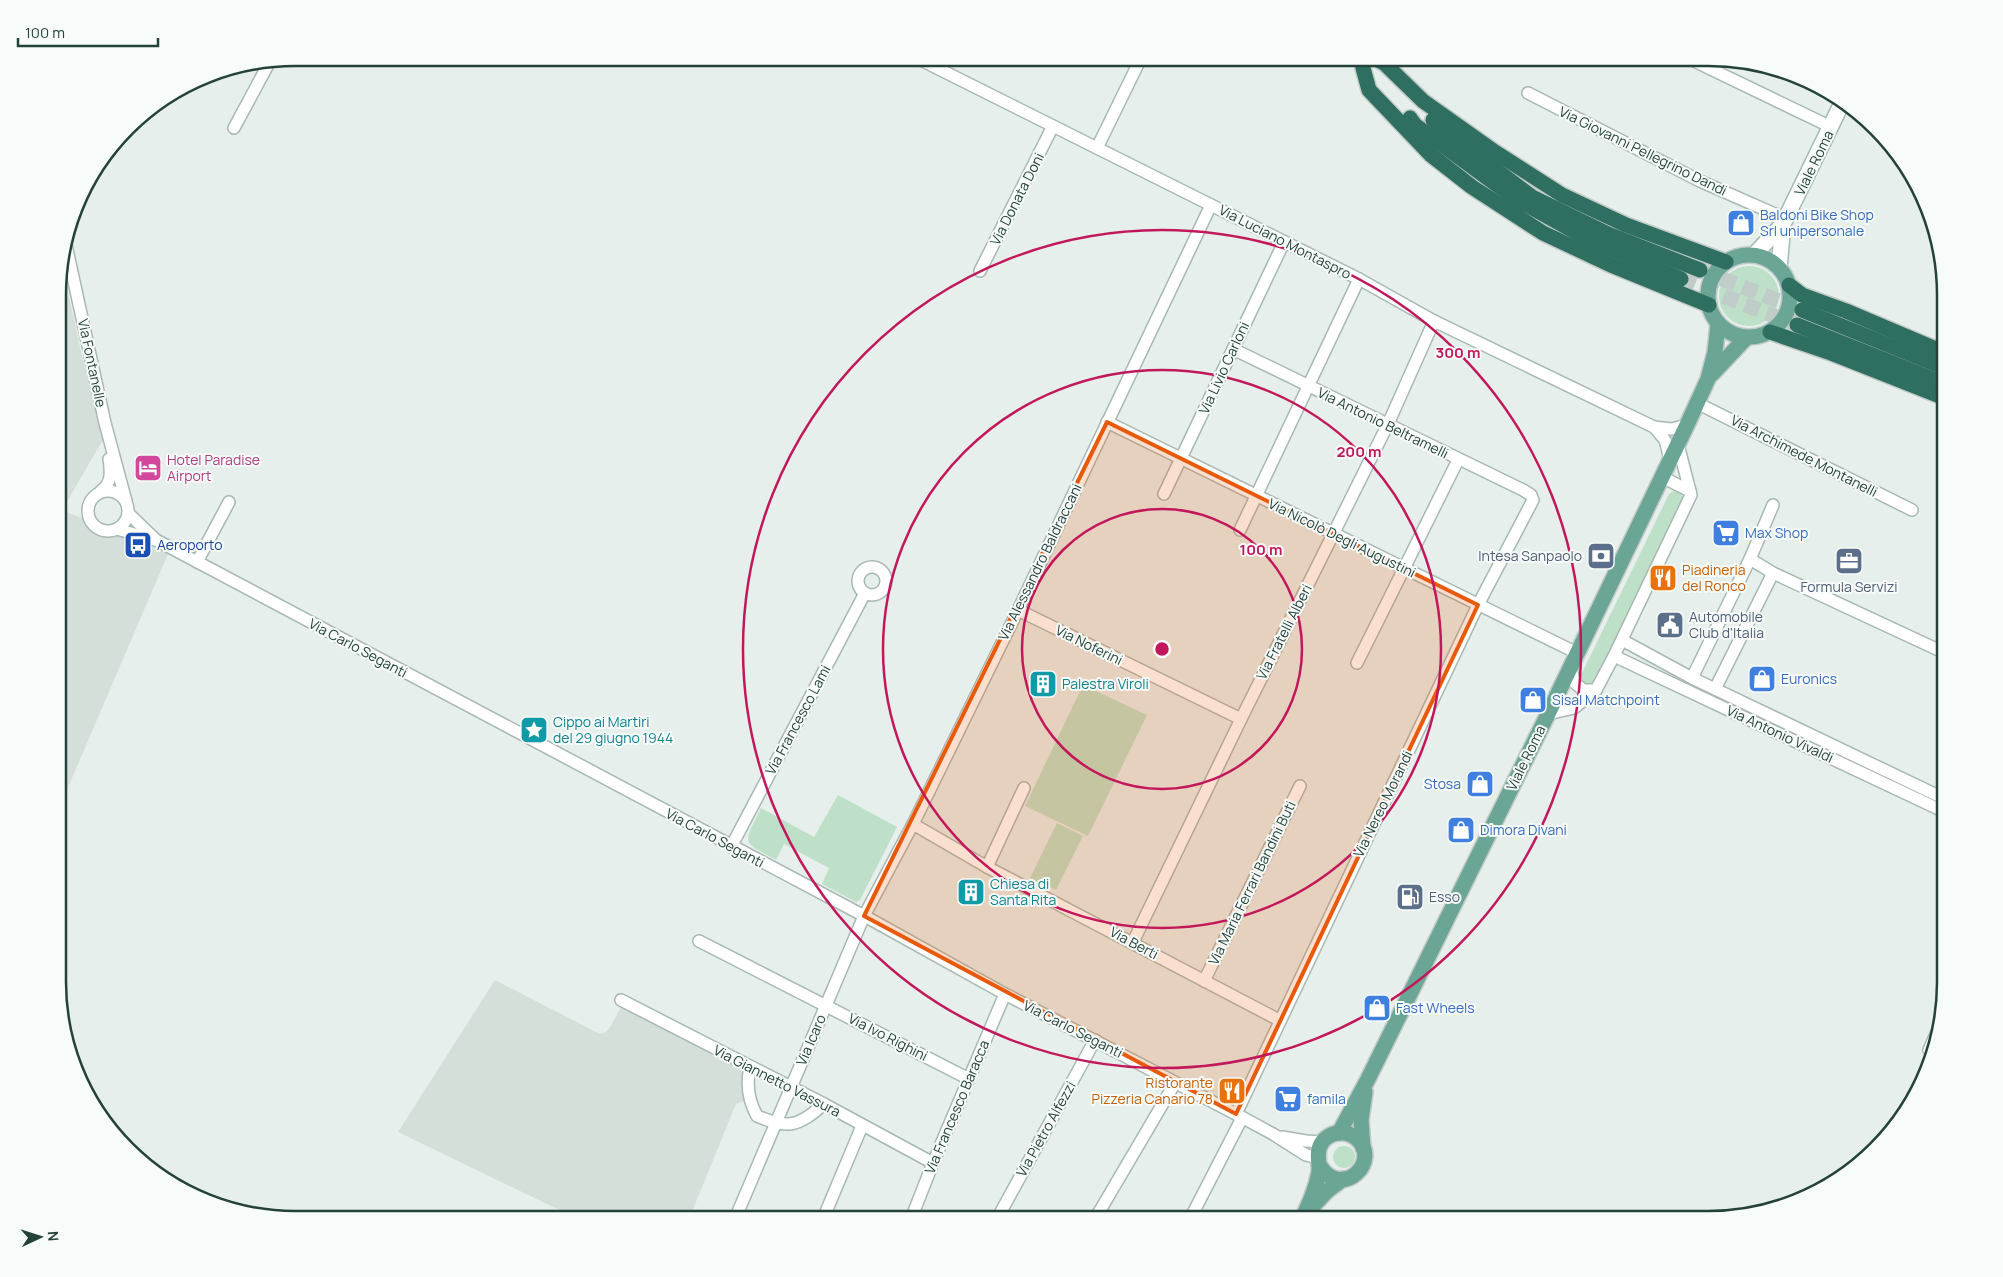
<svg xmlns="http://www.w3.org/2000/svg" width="2003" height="1277" font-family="Manrope,sans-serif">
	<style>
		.built { fill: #d4dfda }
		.green { fill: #bfe0c8 }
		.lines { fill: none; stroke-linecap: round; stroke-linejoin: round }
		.highway-tunnel { stroke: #bfccc8; stroke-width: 15; stroke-dasharray: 15 8; stroke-linecap: butt }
		.street-casing { stroke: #a8b8b2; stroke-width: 14 }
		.secondary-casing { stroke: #a4bbb3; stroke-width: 18 }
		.primary-casing { stroke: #c2cac8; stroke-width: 18 }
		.highway-casing { stroke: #c2cac8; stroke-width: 18 }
		.street { stroke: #fff; stroke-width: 11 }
		.secondary { stroke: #fff; stroke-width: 15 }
		.primary { stroke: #6aa596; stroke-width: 15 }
		.highway { stroke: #2f6f62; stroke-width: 15 }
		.marked { fill: #e8590c; fill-opacity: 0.2; stroke: #e8590c; stroke-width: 4; stroke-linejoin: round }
		.ring { fill: none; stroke: #c2185b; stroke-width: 2.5 }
		.labels { text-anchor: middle; stroke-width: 4; stroke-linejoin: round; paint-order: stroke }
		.street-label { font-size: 14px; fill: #24423a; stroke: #f7fbf9 }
		.shop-label { font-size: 14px; fill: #366cbe; stroke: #f7fbf9; text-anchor: start }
		.hotel-label { font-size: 14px; fill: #b23c85; stroke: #f7fbf9; text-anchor: start }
		.transit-label { font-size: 14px; fill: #164399; stroke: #f7fbf9; text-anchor: start }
		.service-label { font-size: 14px; fill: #4e5e75; stroke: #f7fbf9; text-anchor: start }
		.food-label { font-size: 14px; fill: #c56008; stroke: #f7fbf9; text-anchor: start }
		.culture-label { font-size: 14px; fill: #0d838f; stroke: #f7fbf9; text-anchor: start }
		.rim { fill: none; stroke: #24423a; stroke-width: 2.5 }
		.centre { fill: #c2185b; stroke: #f7fbf9; stroke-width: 2.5 }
		.ring-label { font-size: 15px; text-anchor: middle; font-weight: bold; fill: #c2185b; stroke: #f7fbf9; stroke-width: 4; stroke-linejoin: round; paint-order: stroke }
	</style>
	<rect width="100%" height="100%" fill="#e6efeb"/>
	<g class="built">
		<path d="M 61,260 L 81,352 L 104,438 L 62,510 L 168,554 L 60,806 L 60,264 Z"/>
		<path d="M 495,980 L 600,1034 L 606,1032 L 610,1027 L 623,1004 L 743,1068 L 747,1100 L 736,1104 L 689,1219 L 578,1219 L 398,1132 Z"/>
	</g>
	<g class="green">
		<circle cx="1749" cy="296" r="30"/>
		<path d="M 1675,490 L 1680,491 L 1683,496 L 1683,502 L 1596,681 L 1592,685 L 1585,685 L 1581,680 L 1581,675 L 1669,494 Z"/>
		<path d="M 1083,685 L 1147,715 L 1088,836 L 1025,806 Z"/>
		<path d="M 838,795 L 897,827 L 860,900 L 856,902 L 822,884 L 829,868 L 784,844 L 776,860 C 739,840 744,844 761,808 L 814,837 Z"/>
		<path d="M 1057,823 L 1083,836 L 1056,890 L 1030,878 Z"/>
		<circle cx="1344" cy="1157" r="11"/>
	</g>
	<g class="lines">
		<g class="highway-tunnel">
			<path d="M 1700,270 L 1802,310"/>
			<path d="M 1681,279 L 1797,325"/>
		</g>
		<defs>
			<g id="street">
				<path d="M 917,58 L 1359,279 L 1434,321 L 1654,427 L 1671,429 L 1687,425"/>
				<path d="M 1688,58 L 1831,127"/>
				<path d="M 1528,93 L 1700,181 L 1786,219"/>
				<path d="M 234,128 L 269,63"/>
				<path d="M 1097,148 L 1141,58"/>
				<path d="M 66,245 L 105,423 L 126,501"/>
				<path d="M 980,271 L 1053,126"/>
				<path d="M 1233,349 L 1523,490 L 1531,495 L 1533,500 L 1478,605 L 1236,1114"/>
				<path d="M 1697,403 L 1912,510"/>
				<path d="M 1107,422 L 1577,653"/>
				<path d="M 1654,427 L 1665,440 L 1670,459"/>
				<path d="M 1662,477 L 1690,491"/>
				<circle cx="108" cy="511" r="20"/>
				<path d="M 101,491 C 112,483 111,472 109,459"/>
				<path d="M 1164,494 L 1284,242"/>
				<path d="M 129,514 L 155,539"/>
				<path d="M 117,529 L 158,541 L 870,919 L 1005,994 L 1236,1114 L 1273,1134 L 1306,1155 L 1318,1158"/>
				<path d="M 1240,530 L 1359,279"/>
				<path d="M 1750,559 L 1773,505"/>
				<path d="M 197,562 L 229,502"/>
				<circle cx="872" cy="581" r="14"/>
				<path d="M 1018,610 L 1241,719"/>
				<path d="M 1622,640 L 1692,678 L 1945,799"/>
				<path d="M 1614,656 L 1945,812"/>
				<path d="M 1357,663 L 1458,460"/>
				<path d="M 1570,667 L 1575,683 L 1583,690 L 1596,690"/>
				<path d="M 1692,678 L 1750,559 L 1773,573 L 1945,653"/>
				<path d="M 1715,689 L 1773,573"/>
				<path d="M 1548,714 L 1574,708 L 1596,690 L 1614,656 L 1691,495 L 1678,444"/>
				<path d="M 913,824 L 987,867 L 1279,1020"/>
				<path d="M 731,847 L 865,593"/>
				<path d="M 987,867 L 1024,788"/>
				<path d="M 699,941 L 969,1079"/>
				<path d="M 1133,942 L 1241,719 L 1388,424 L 1434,321"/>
				<path d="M 1204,981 L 1300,786"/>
				<path d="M 621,1000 L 824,1104 L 933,1163"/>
				<path d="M 1934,1053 L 1929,1050 L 1940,1025"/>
				<path d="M 750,1067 C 746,1085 748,1100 757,1116 C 788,1129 798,1127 824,1104"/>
				<path d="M 1282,1137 L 1306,1141 L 1323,1142"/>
				<path d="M 735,1219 L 864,916 L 913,824 L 1018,610 L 1211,205"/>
				<path d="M 823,1219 L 862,1126"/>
				<path d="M 911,1219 L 933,1163 L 1005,994"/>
				<path d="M 997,1219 L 1095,1040"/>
				<path d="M 1095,1219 L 1175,1083"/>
				<path d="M 1190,1219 L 1242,1118"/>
			</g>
			<g id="secondary">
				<path d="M 1754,255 L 1783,224 L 1843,101"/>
				<path d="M 1779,268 L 1783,224"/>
			</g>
			<g id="primary">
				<circle cx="1749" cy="296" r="41"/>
				<path d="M 1712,374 L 1746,338"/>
				<path d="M 1339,1133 L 1368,1079 L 1548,714 L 1687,425 L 1708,379 L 1715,352 L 1718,324"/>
				<path d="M 1363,1148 L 1361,1120 L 1365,1092"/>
				<path d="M 1311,1208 L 1327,1191 L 1343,1179"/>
				<path d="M 1302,1219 C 1309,1204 1316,1189 1319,1172 C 1320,1163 1316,1155 1320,1146 C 1323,1139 1330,1134 1338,1133 C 1344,1132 1351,1134 1356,1138 C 1383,1160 1342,1201 1320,1166"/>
			</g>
			<g id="highway">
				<path d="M 1374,58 L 1384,63 L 1423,101 L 1495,152 L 1562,195 L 1626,225 L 1726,262"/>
				<path d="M 1363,68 L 1369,90 L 1431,155 L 1472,187 L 1543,233 L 1611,265 L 1709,305"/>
				<path d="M 1410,118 L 1415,125 L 1516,199 L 1588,239 L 1681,279"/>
				<path d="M 1433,120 L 1471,151 L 1532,197 L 1608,234 L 1700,270"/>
				<path d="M 1789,285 L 1802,295 L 1846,311 L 1945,353"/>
				<path d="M 1802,310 L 1945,368"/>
				<path d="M 1797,325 L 1945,384"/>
				<path d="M 1770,332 L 1831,353 L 1945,398"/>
			</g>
		</defs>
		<use href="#street" class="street-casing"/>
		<use href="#secondary" class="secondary-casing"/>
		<use href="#primary" class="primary-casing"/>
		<use href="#highway" class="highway-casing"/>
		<use href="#street" class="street"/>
		<use href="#secondary" class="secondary"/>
		<use href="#primary" class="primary"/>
		<use href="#highway" class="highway"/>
	</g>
	<path class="marked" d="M 1107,422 L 1478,605 L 1236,1114 L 864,916 Z"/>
	<g class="ring">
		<circle cx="1162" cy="649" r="140"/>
		<circle cx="1162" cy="649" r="279"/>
		<circle cx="1162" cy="649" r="419"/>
	</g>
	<defs>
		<symbol id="shop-square" viewBox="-11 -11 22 22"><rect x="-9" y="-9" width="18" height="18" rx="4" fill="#3f7fe0" stroke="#f7fbf9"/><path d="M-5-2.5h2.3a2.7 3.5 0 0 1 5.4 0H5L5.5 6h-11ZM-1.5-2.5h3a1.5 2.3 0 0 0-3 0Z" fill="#fff"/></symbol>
		<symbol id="hotel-square" viewBox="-11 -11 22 22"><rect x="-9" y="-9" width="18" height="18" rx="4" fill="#d1479c" stroke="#f7fbf9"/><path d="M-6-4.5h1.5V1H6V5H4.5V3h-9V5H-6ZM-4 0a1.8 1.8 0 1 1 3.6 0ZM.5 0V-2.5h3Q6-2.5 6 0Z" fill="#fff"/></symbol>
		<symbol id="supermarket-square" viewBox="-11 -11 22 22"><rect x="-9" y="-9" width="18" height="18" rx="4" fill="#3f7fe0" stroke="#f7fbf9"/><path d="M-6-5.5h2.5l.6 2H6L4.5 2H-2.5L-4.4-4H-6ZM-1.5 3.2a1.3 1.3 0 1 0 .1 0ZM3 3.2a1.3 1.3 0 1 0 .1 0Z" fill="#fff"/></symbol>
		<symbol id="bus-square" viewBox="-11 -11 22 22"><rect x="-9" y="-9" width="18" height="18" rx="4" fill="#1a4fb4" stroke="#f7fbf9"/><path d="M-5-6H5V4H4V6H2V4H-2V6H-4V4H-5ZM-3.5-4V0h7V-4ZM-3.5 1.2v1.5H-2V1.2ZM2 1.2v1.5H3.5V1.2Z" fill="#fff"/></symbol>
		<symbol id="bank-square" viewBox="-11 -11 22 22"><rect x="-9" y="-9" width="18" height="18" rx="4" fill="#5c6f8a" stroke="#f7fbf9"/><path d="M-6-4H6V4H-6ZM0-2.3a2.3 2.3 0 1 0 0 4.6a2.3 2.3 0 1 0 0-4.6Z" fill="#fff"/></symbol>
		<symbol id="office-square" viewBox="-11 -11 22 22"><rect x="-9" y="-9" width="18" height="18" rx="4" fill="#5c6f8a" stroke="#f7fbf9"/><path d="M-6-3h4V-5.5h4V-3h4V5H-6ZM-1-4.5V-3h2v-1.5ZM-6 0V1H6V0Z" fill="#fff"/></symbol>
		<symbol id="restaurant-square" viewBox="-11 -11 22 22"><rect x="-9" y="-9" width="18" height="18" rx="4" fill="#e8710a" stroke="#f7fbf9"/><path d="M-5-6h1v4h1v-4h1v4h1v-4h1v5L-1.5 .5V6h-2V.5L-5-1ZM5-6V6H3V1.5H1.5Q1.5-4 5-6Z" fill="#fff"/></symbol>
		<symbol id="civic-square" viewBox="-11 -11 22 22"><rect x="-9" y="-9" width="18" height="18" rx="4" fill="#5c6f8a" stroke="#f7fbf9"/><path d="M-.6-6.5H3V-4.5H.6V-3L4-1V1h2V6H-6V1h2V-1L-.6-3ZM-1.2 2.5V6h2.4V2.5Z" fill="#fff"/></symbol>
		<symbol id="building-square" viewBox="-11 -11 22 22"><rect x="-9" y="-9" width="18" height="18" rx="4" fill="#0f9aa8" stroke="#f7fbf9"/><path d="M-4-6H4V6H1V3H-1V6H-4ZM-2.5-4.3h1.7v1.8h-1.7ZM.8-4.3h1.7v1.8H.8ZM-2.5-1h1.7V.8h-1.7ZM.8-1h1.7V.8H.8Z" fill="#fff"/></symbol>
		<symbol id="sight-square" viewBox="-11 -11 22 22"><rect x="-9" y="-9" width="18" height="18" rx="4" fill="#0f9aa8" stroke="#f7fbf9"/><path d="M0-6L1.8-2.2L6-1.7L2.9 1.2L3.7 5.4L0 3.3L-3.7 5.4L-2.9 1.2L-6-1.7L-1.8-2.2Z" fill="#fff"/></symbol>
		<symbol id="fuel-square" viewBox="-11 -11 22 22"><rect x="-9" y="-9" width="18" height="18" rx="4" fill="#5c6f8a" stroke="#f7fbf9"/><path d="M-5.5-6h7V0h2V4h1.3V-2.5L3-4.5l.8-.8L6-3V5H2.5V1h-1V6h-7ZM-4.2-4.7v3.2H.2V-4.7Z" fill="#fff"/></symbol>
	</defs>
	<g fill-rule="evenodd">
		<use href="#shop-square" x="1725" y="207" width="32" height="32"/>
		<use href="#hotel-square" x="132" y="452" width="32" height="32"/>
		<use href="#supermarket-square" x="1710" y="517" width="32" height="32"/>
		<use href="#bus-square" x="122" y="529" width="32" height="32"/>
		<use href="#bank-square" x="1585" y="540" width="32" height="32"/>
		<use href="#office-square" x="1833" y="545" width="32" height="32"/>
		<use href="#restaurant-square" x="1647" y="562" width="32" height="32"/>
		<use href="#civic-square" x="1654" y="609" width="32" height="32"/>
		<use href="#shop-square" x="1746" y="663" width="32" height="32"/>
		<use href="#building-square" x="1027" y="668" width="32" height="32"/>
		<use href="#shop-square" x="1517" y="684" width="32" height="32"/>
		<use href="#sight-square" x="518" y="714" width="32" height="32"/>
		<use href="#shop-square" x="1464" y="768" width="32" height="32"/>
		<use href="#shop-square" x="1445" y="814" width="32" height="32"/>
		<use href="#building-square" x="955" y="876" width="32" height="32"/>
		<use href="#fuel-square" x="1394" y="881" width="32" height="32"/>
		<use href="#shop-square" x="1361" y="992" width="32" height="32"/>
		<use href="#restaurant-square" x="1216" y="1075" width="32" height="32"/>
		<use href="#supermarket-square" x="1272" y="1083" width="32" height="32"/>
	</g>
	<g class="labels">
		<g class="street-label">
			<text transform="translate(1643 151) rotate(26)" y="5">Via Giovanni Pellegrino Dandi</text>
			<text transform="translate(1814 163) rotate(-64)" y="5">Viale Roma</text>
			<text transform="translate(1017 199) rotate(-63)" y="5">Via Donata Doni</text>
			<text transform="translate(1285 242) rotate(27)" y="5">Via Luciano Montaspro</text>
			<text transform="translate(92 363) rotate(78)" y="5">Via Fontanelle</text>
			<text transform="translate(1224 368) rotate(-65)" y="5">Via Livio Carloni</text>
			<text transform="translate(1383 423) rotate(26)" y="5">Via Antonio Beltramelli</text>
			<text transform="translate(1804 456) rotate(27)" y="5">Via Archimede Montanelli</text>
			<text transform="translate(1342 538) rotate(26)" y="5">Via Nicolò Degli Augustini</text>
			<text transform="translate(1040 562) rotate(-64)" y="5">Via Alessandro Baldraccani</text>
			<text transform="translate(1284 632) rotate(-63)" y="5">Via Fratelli Alberi</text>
			<text transform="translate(1089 645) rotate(26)" y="5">Via Noferini</text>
			<text transform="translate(358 648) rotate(28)" y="5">Via Carlo Seganti</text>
			<text transform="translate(798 720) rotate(-62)" y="5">Via Francesco Lami</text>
			<text transform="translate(1780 734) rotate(25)" y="5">Via Antonio Vivaldi</text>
			<text transform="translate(1526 758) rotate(-64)" y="5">Viale Roma</text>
			<text transform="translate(1383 804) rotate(-64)" y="5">Via Nereo Morandi</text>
			<text transform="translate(715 838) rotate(28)" y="5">Via Carlo Seganti</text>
			<text transform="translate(1252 883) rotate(-64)" y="5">Via Maria Ferrari Bandini Buti</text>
			<text transform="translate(1134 943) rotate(28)" y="5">Via Berti</text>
			<text transform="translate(1073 1029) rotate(27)" y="5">Via Carlo Seganti</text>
			<text transform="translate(888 1037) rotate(27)" y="5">Via Ivo Righini</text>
			<text transform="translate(811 1040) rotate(-67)" y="5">Via Icaro</text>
			<text transform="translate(777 1081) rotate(27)" y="5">Via Giannetto Vassura</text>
			<text transform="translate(957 1107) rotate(-67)" y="5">Via Francesco Baracca</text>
			<text transform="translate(1046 1129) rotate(-61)" y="5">Via Pietro Alfezzi</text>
		</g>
		<g class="shop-label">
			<text x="1760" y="220">Baldoni Bike Shop<tspan x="1760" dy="16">Srl unipersonale</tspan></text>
			<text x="1745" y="538">Max Shop</text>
			<text x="1781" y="684">Euronics</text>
			<text x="1552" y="705">Sisal Matchpoint</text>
			<text x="1461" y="789" text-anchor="end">Stosa</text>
			<text x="1480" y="835">Dimora Divani</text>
			<text x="1396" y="1013">Fast Wheels</text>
			<text x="1307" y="1104">famila</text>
		</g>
		<g class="hotel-label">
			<text x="167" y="465">Hotel Paradise<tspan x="167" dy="16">Airport</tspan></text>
		</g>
		<g class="transit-label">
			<text x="157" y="550">Aeroporto</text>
		</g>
		<g class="service-label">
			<text x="1582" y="561" text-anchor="end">Intesa Sanpaolo</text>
			<text x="1849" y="592" text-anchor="middle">Formula Servizi</text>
			<text x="1689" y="622">Automobile<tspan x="1689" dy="16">Club d'Italia</tspan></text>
			<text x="1429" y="902">Esso</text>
		</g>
		<g class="food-label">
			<text x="1682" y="575">Piadineria<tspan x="1682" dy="16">del Ronco</tspan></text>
			<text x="1213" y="1088" text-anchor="end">Ristorante<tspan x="1213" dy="16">Pizzeria Canario 78</tspan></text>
		</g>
		<g class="culture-label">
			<text x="1062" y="689">Palestra Viroli</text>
			<text x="553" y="727">Cippo ai Martiri<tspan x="553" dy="16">del 29 giugno 1944</tspan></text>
			<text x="990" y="889">Chiesa di<tspan x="990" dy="16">Santa Rita</tspan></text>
		</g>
	</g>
	<path d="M0 0H2003V1277H0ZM295 66H1708A229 229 0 0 1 1937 295V982A229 229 0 0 1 1708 1211H295A229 229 0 0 1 66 982V295A229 229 0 0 1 295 66Z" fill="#f7fbf9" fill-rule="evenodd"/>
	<path class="rim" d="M295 66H1708A229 229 0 0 1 1937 295V982A229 229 0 0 1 1708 1211H295A229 229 0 0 1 66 982V295A229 229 0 0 1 295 66Z"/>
	<circle cx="1162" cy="649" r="8" class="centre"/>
	<g class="ring-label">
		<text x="1458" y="358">300 m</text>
		<text x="1359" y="457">200 m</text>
		<text x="1261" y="555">100 m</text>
	</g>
	<g transform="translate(40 1237) rotate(86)" stroke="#f7fbf9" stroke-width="4" paint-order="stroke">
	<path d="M0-4L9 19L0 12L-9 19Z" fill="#24423a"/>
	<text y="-8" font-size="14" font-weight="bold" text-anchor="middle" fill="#24423a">N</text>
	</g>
	<path d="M18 38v8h140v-8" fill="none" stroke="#24423a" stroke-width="2.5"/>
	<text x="25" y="38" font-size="15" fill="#24423a" stroke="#f7fbf9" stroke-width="4" paint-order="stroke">100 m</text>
</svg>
